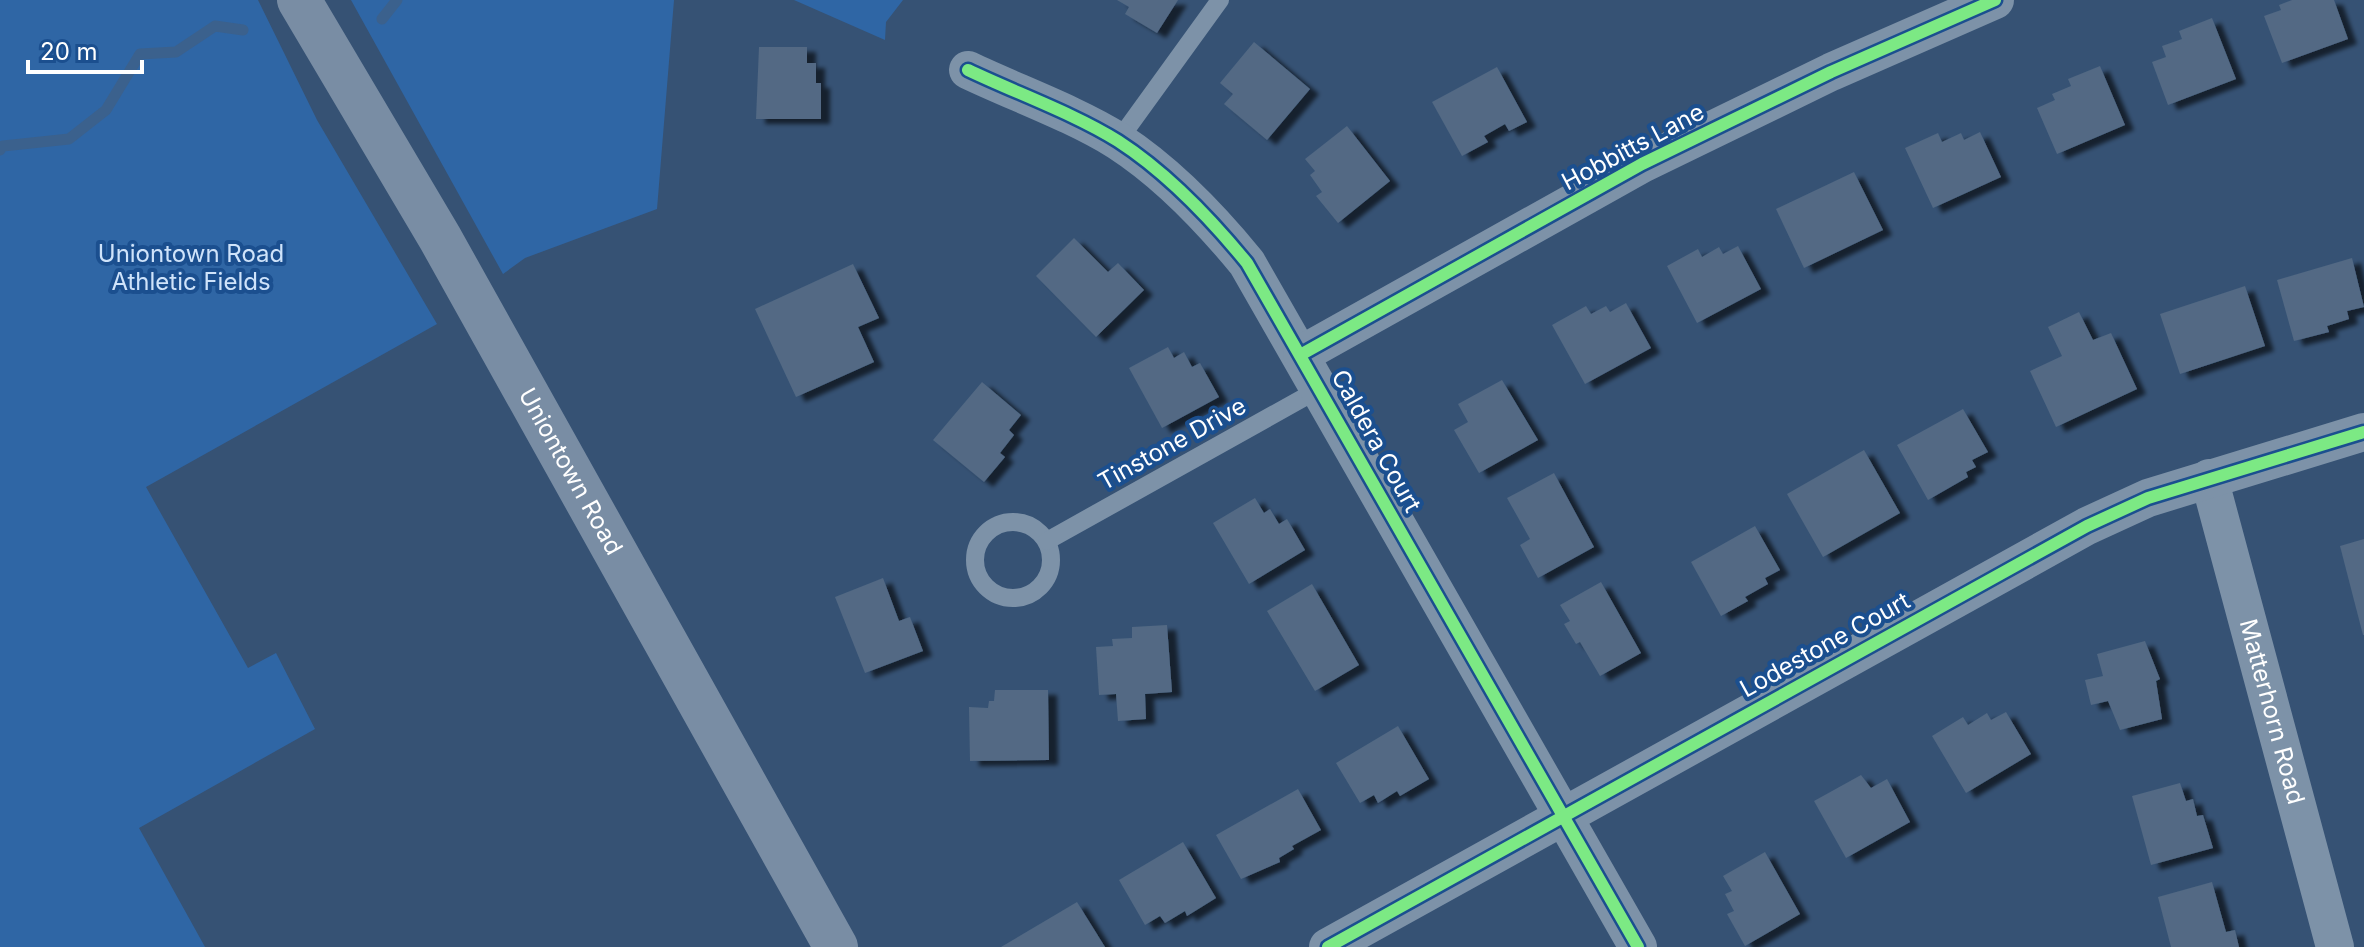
<svg xmlns="http://www.w3.org/2000/svg" width="2364" height="947" font-family="Inter,sans-serif">
	<style>
		.green { fill: #2f66a5 }
		.lines { fill: none; stroke-linecap: round; stroke-linejoin: round }
		.stream { stroke: #3b618d; stroke-width: 11 }
		.building { fill: #526984; filter: url(#shadow) }
		.service { stroke: #7d92a8; stroke-width: 18 }
		.minor { stroke: #7d92a8; stroke-width: 38 }
		.secondary { stroke: #798da4; stroke-width: 44 }
		.cycleway-casing { stroke: #1b4f8f; stroke-width: 17 }
		.cycleway { stroke: #7ce984; stroke-width: 12 }
		.labels { text-anchor: middle; stroke-width: 8; stroke-linejoin: round; paint-order: stroke }
		.street-label { font-size: 24px; fill: #fff; stroke: #1b4f8f }
		.park-label { font-size: 24px; fill: #cfe3fa; stroke: #1b4f8f }
	</style>
	<defs>
		<filter id="shadow"><feDropShadow dx="9" dy="5" stdDeviation="2" flood-color="#0009"/></filter>
	</defs>
	<rect width="100%" height="100%" fill="#365274"/>
	<g class="green">
		<path d="M 0,0 L 258,0 L 317,120 L 437,324 L 146,487 L 248,668 L 276,653 L 315,729 L 139,828 L 205,947 L 0,947 Z"/>
		<path d="M 351,0 L 674,0 L 657,209 L 525,258 L 503,274 Z"/>
		<path d="M 794,0 L 903,0 L 886,22 L 885,40 Z"/>
	</g>
	<g class="lines">
		<g class="stream">
			<path d="M 382,19 L 397,0"/>
			<path d="M 0,150 L 3,146 L 69,139 L 106,110 L 140,54 L 176,52 L 215,26 L 243,30"/>
		</g>
	</g>
	<g class="building">
		<path d="M 1117,0 L 1178,0 L 1157,33 L 1125,14 L 1129,7 Z"/>
		<path d="M 2292,0 L 2334,0 L 2348,39 L 2282,63 L 2264,16 L 2281,10 L 2279,5 Z"/>
		<path d="M 2212,18 L 2236,79 L 2168,105 L 2152,62 L 2166,57 L 2162,46 L 2182,39 L 2179,31 Z"/>
		<path d="M 1254,42 L 1310,89 L 1267,140 L 1224,104 L 1233,94 L 1220,83 Z"/>
		<path d="M 759,47 L 807,47 L 807,63 L 816,63 L 816,83 L 821,83 L 821,119 L 756,119 Z"/>
		<path d="M 2100,66 L 2125,125 L 2057,154 L 2037,108 L 2055,100 L 2052,94 L 2071,86 L 2068,79 Z"/>
		<path d="M 1497,67 L 1527,122 L 1509,131 L 1505,124 L 1484,136 L 1488,142 L 1462,156 L 1432,102 Z"/>
		<path d="M 1347,126 L 1390,181 L 1338,223 L 1316,196 L 1322,192 L 1310,175 L 1315,171 L 1305,159 Z"/>
		<path d="M 1980,132 L 2001,177 L 1933,208 L 1905,148 L 1938,133 L 1942,142 L 1961,133 L 1964,140 Z"/>
		<path d="M 1854,172 L 1883,230 L 1804,268 L 1776,209 Z"/>
		<path d="M 1074,238 L 1108,272 L 1118,263 L 1144,290 L 1096,337 L 1036,276 Z"/>
		<path d="M 1738,246 L 1761,289 L 1697,323 L 1667,266 L 1698,249 L 1702,257 L 1719,247 L 1723,254 Z"/>
		<path d="M 2352,258 L 2364,307 L 2347,311 L 2349,319 L 2327,326 L 2329,332 L 2294,341 L 2277,280 Z"/>
		<path d="M 853,264 L 879,318 L 858,327 L 874,362 L 796,397 L 755,309 Z"/>
		<path d="M 2245,286 L 2265,346 L 2180,374 L 2160,314 Z"/>
		<path d="M 1626,303 L 1651,348 L 1585,384 L 1552,325 L 1586,306 L 1591,314 L 1606,306 L 1610,312 Z"/>
		<path d="M 2079,312 L 2093,340 L 2111,333 L 2137,389 L 2056,427 L 2030,371 L 2062,356 L 2048,327 Z"/>
		<path d="M 1168,347 L 1174,358 L 1184,352 L 1192,367 L 1200,363 L 1219,397 L 1162,428 L 1129,368 Z"/>
		<path d="M 1502,380 L 1538,440 L 1479,473 L 1454,430 L 1468,422 L 1458,404 Z"/>
		<path d="M 982,382 L 1021,415 L 1009,430 L 1014,435 L 1000,453 L 1005,457 L 984,482 L 933,440 Z"/>
		<path d="M 1963,409 L 1988,452 L 1972,460 L 1976,467 L 1966,472 L 1968,477 L 1928,500 L 1897,445 Z"/>
		<path d="M 1864,450 L 1900,513 L 1823,557 L 1787,494 Z"/>
		<path d="M 1554,473 L 1594,547 L 1538,578 L 1520,545 L 1530,539 L 1507,498 Z"/>
		<path d="M 1255,498 L 1264,513 L 1270,509 L 1279,524 L 1287,519 L 1305,550 L 1249,584 L 1213,523 Z"/>
		<path d="M 1755,526 L 1780,570 L 1765,578 L 1768,584 L 1745,597 L 1748,601 L 1721,616 L 1691,562 Z"/>
		<path d="M 2364,539 L 2364,635 L 2363,635 L 2340,546 Z"/>
		<path d="M 883,578 L 899,621 L 910,617 L 923,651 L 865,673 L 835,597 Z"/>
		<path d="M 1601,582 L 1641,653 L 1600,676 L 1580,642 L 1576,644 L 1564,624 L 1570,621 L 1560,605 Z"/>
		<path d="M 1312,584 L 1359,665 L 1315,691 L 1267,611 Z"/>
		<path d="M 1167,625 L 1172,692 L 1145,694 L 1146,719 L 1118,721 L 1116,694 L 1099,695 L 1096,647 L 1113,646 L 1112,639 L 1132,638 L 1132,627 Z"/>
		<path d="M 2145,641 L 2160,679 L 2156,681 L 2162,719 L 2120,730 L 2108,701 L 2091,705 L 2085,680 L 2103,676 L 2097,654 Z"/>
		<path d="M 995,690 L 1048,690 L 1049,760 L 970,761 L 969,707 L 988,708 L 989,701 L 994,701 Z"/>
		<path d="M 2006,712 L 2031,754 L 1966,793 L 1932,736 L 1963,717 L 1968,725 L 1987,713 L 1991,720 Z"/>
		<path d="M 1398,726 L 1429,779 L 1400,796 L 1397,791 L 1378,803 L 1374,795 L 1360,803 L 1336,763 Z"/>
		<path d="M 1861,775 L 1871,788 L 1887,779 L 1910,822 L 1846,858 L 1814,801 Z"/>
		<path d="M 2180,783 L 2186,801 L 2193,799 L 2197,816 L 2203,815 L 2213,848 L 2151,865 L 2132,796 Z"/>
		<path d="M 1298,789 L 1321,830 L 1292,846 L 1294,849 L 1279,858 L 1280,862 L 1241,879 L 1216,835 Z"/>
		<path d="M 1183,842 L 1216,898 L 1187,916 L 1185,911 L 1165,923 L 1160,916 L 1145,925 L 1119,880 Z"/>
		<path d="M 1765,852 L 1800,914 L 1745,946 L 1727,914 L 1734,911 L 1725,894 L 1732,891 L 1723,876 Z"/>
		<path d="M 2212,882 L 2226,932 L 2235,930 L 2239,947 L 2171,947 L 2158,897 Z"/>
		<path d="M 1077,902 L 1105,947 L 1001,947 Z"/>
	</g>
	<g class="lines">
		<g class="service">
			<path d="M 1118,141 L 1220,0"/>
			<circle cx="1013" cy="560" r="38"/>
			<path d="M 1047,541 L 1321,388"/>
		</g>
		<g class="minor">
			<path d="M 968,70 C 1016,93 1073,113 1118,141 C 1166,172 1211,219 1247,263 L 1638,947"/>
			<path d="M 1302,354 L 1642,164 L 1831,72 L 1995,0"/>
			<path id="s1" d="M 2209,478 L 2335,947"/>
			<path d="M 1328,947 L 2087,526 L 2148,498 L 2364,432"/>
		</g>
		<path class="secondary" id="s2" d="M 299,0 L 440,238 L 836,947"/>
		<defs>
			<g id="cycleway">
				<path d="M 968,70 C 1016,93 1073,113 1118,141 C 1166,172 1211,219 1247,263 L 1638,947"/>
				<path d="M 1302,354 L 1642,164 L 1831,72 L 1995,0"/>
				<path d="M 1328,947 L 2087,526 L 2148,498 L 2364,432"/>
			</g>
		</defs>
		<use href="#cycleway" class="cycleway-casing"/>
		<use href="#cycleway" class="cycleway"/>
	</g>
	<g class="labels">
		<g class="street-label">
			<text transform="translate(1633 147) rotate(-28)" y="8">Hobbitts Lane</text>
			<text transform="translate(1376 441) rotate(61)" y="8">Caldera Court</text>
			<text transform="translate(1172 444) rotate(-29)" y="8">Tinstone Drive</text>
			<text dy="8" stroke="none"><textPath href="#s2" startOffset="544">Uniontown Road</textPath></text>
			<text transform="translate(1825 645) rotate(-29)" y="8">Lodestone Court</text>
			<text dy="8" stroke="none"><textPath href="#s1" startOffset="242">Matterhorn Road</textPath></text>
		</g>
		<g class="park-label">
			<text x="191" y="262">Uniontown Road<tspan x="191" dy="28">Athletic Fields</tspan></text>
		</g>
	</g>
	<path d="M28 60v12h114v-12" fill="none" stroke="#ffffff" stroke-width="4"/>
	<text x="40" y="60" font-size="24" fill="#ffffff" stroke="#1b4f8f" stroke-width="6" paint-order="stroke">20 m</text>
</svg>
